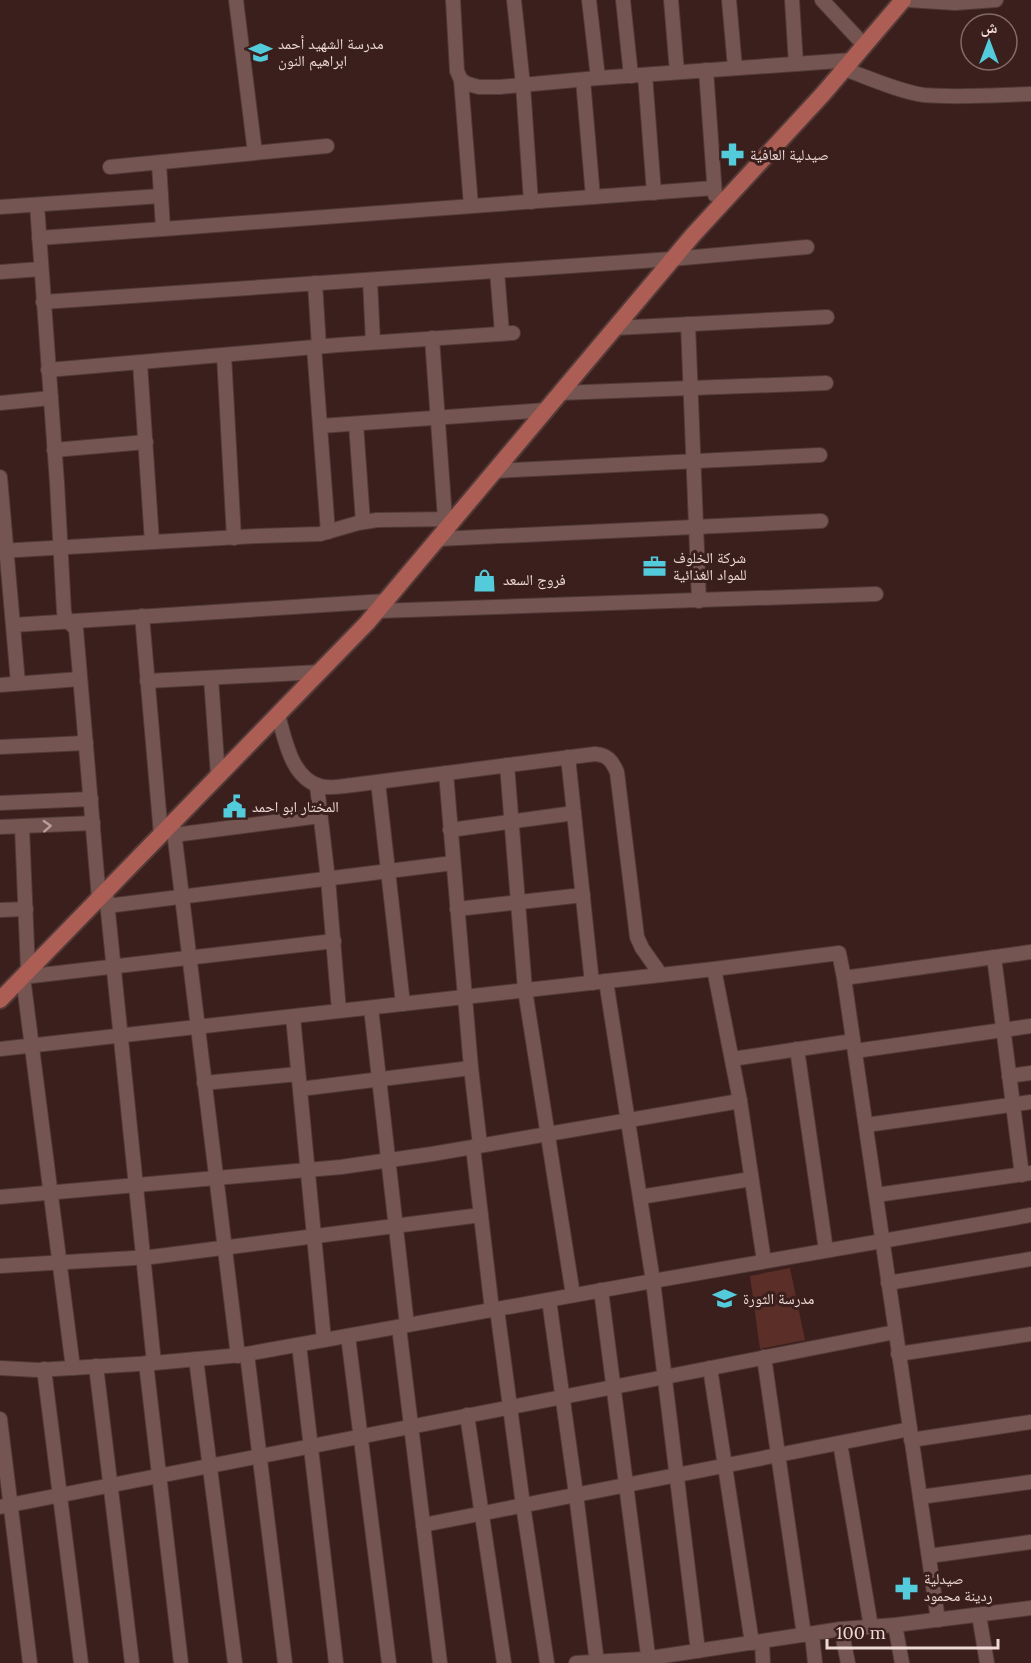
<svg xmlns="http://www.w3.org/2000/svg" width="1031" height="1663" font-family="Lora,'Noto Naskh Arabic',serif">
	<style>
		.grass { fill: #5b2e28 }
		.lines { fill: none; stroke-linecap: round; stroke-linejoin: round }
		.minor-casing { stroke: #513a38; stroke-width: 16 }
		.major-casing { stroke: #513a38; stroke-width: 20 }
		.minor { stroke: #755551; stroke-width: 14 }
		.major { stroke: #ac5e55; stroke-width: 16 }
		.oneway { stroke: #b79e9b }
		.labels { text-anchor: middle; stroke-width: 6; stroke-linejoin: round; paint-order: stroke }
		.poi-label { font-size: 15px; fill: #eddad7; stroke: #3a1f1c; text-anchor: start }
	</style>
	<rect width="100%" height="100%" fill="#3a1f1c"/>
	<path class="grass" d="M 790,1268 L 805,1340 L 760,1349 L 750,1276 Z"/>
	<g class="lines">
		<defs>
			<g id="minor">
				<path d="M 236,0 L 255,153"/>
				<path d="M 453,0 L 457,71 L 461,80 L 468,84 L 479,87 L 500,87 L 598,78 L 852,60"/>
				<path d="M 514,0 L 523,85 L 531,202"/>
				<path d="M 589,0 L 598,78"/>
				<path d="M 623,0 L 631,76"/>
				<path d="M 671,0 L 677,72"/>
				<path d="M 729,0 L 735,68"/>
				<path d="M 792,0 L 796,64"/>
				<path d="M 822,0 L 864,45"/>
				<path d="M 908,0 L 955,3 L 996,0"/>
				<path d="M 844,69 C 867,77 900,92 924,95 C 959,98 996,95 1031,94"/>
				<path d="M 706,70 L 715,195"/>
				<path d="M 645,75 L 654,193"/>
				<path d="M 461,80 L 471,206"/>
				<path d="M 583,80 L 593,197"/>
				<path d="M 110,167 L 327,146"/>
				<path d="M 37,205 L 57,483 L 64,612 L 66,619 L 76,629 L 99,899"/>
				<path d="M 0,207 L 161,196"/>
				<path d="M 163,229 L 714,188"/>
				<path d="M 39,238 L 163,229 L 159,163"/>
				<path d="M 497,271 L 502,333"/>
				<path d="M 0,272 L 41,269"/>
				<path d="M 370,280 L 373,342"/>
				<path d="M 315,283 L 319,347"/>
				<path d="M 43,302 L 672,259 L 807,247"/>
				<path d="M 688,324 L 699,601"/>
				<path d="M 615,328 L 827,317"/>
				<path d="M 432,338 L 445,519"/>
				<path d="M 314,347 L 328,532"/>
				<path d="M 224,355 L 234,538"/>
				<path d="M 140,363 L 152,542"/>
				<path d="M 48,370 L 338,345 L 513,333"/>
				<path d="M 560,393 L 826,383"/>
				<path d="M 0,403 L 51,398"/>
				<path d="M 356,424 L 363,522"/>
				<path d="M 320,426 L 546,410"/>
				<path d="M 54,450 L 146,442"/>
				<path d="M 494,471 L 820,455"/>
				<path d="M 0,477 L 18,683"/>
				<path d="M 438,539 L 821,521"/>
				<path d="M 0,551 L 257,536 L 320,534 L 358,523 L 377,520 L 455,519"/>
				<path d="M 377,611 L 876,594"/>
				<path d="M 142,616 L 161,835"/>
				<path d="M 13,625 L 386,601"/>
				<path d="M 211,678 L 218,776"/>
				<path d="M 147,681 L 320,672"/>
				<path d="M 0,685 L 80,679"/>
				<path d="M 278,715 C 285,739 291,778 320,786 C 329,789 343,786 353,785 L 595,754 C 608,755 612,761 617,772 L 637,937 L 642,948 L 661,975"/>
				<path d="M 0,747 L 86,743"/>
				<path d="M 568,757 L 592,983"/>
				<path d="M 507,765 L 525,990 L 573,1295"/>
				<path d="M 446,773 L 471,1068 L 480,1145"/>
				<path d="M 378,782 L 403,1004"/>
				<path d="M 317,786 L 328,879 L 339,1011"/>
				<path d="M 0,803 L 91,799"/>
				<path d="M 173,823 L 238,1356"/>
				<path d="M 0,827 L 93,823"/>
				<path d="M 22,827 L 28,971"/>
				<path d="M 450,830 L 574,813"/>
				<path d="M 174,835 L 320,816"/>
				<path d="M 106,892 L 154,1363"/>
				<path d="M 107,906 L 453,863"/>
				<path d="M 457,909 L 583,895"/>
				<path d="M 0,910 L 26,909"/>
				<path d="M 994,957 L 1022,1175"/>
				<path d="M 714,969 L 740,1101 L 764,1261"/>
				<path d="M 844,978 L 938,1620"/>
				<path d="M 606,981 L 653,1281 L 698,1651"/>
				<path d="M 371,1008 L 407,1325"/>
				<path d="M 293,1017 L 324,1340"/>
				<path d="M 0,1049 L 714,969 L 839,953 L 844,978 L 1031,952"/>
				<path d="M 797,1049 L 826,1250"/>
				<path d="M 855,1051 L 1031,1026"/>
				<path d="M 732,1059 L 853,1041"/>
				<path d="M 1009,1076 L 1031,1073"/>
				<path d="M 204,1083 L 298,1074"/>
				<path d="M 300,1089 L 471,1068"/>
				<path d="M 866,1125 L 1031,1102"/>
				<path d="M 473,1147 L 492,1310"/>
				<path d="M 876,1195 L 1031,1173"/>
				<path d="M 0,1197 L 341,1167 L 432,1154 L 740,1101"/>
				<path d="M 640,1197 L 751,1179"/>
				<path d="M 0,1266 L 151,1257 L 481,1215"/>
				<path d="M 888,1283 L 1031,1259"/>
				<path d="M 601,1290 L 649,1663"/>
				<path d="M 549,1300 L 576,1494 L 597,1663"/>
				<path d="M 497,1309 L 523,1505 L 547,1663"/>
				<path d="M 399,1327 L 440,1663"/>
				<path d="M 348,1336 L 389,1663"/>
				<path d="M 299,1345 L 336,1663"/>
				<path d="M 247,1354 L 285,1663"/>
				<path d="M 898,1354 L 1031,1334"/>
				<path d="M 764,1357 L 804,1635"/>
				<path d="M 196,1359 L 235,1663"/>
				<path d="M 146,1363 L 181,1663"/>
				<path d="M 96,1366 L 132,1663"/>
				<path d="M 0,1368 L 38,1370 L 154,1363 L 241,1355 L 653,1281 L 1031,1215"/>
				<path d="M 73,1368 L 23,977 L 334,941"/>
				<path d="M 710,1368 L 752,1643"/>
				<path d="M 44,1369 L 81,1663"/>
				<path d="M 467,1415 L 504,1663"/>
				<path d="M 0,1419 L 30,1663"/>
				<path d="M 911,1440 L 1031,1422"/>
				<path d="M 840,1443 L 871,1627"/>
				<path d="M 920,1497 L 1031,1482"/>
				<path d="M 0,1507 L 895,1332"/>
				<path d="M 423,1525 L 910,1429"/>
				<path d="M 929,1556 L 1031,1542"/>
				<path d="M 979,1615 L 987,1663"/>
				<path d="M 895,1625 L 902,1663"/>
				<path d="M 841,1629 L 848,1663"/>
				<path d="M 812,1634 L 815,1663"/>
				<path d="M 762,1642 L 763,1663"/>
				<path d="M 576,1663 L 644,1659 L 841,1629 L 895,1625 L 1031,1608"/>
			</g>
			<path id="major" d="M 0,1000 L 367,623 L 693,235 L 823,94 L 903,0"/>
		</defs>
		<use href="#minor" class="minor-casing"/>
		<use href="#major" class="major-casing"/>
		<use href="#minor" class="minor"/>
		<use href="#major" class="major"/>
	</g>
	<defs><path id="oneway-chevron" d="M-2-3.5L2.5 0L-2 3.5" fill="none" stroke-width="1.6" stroke-linecap="round" stroke-linejoin="round" transform="scale(1.5)"/></defs>
	<use class="oneway" href="#oneway-chevron" transform="translate(47 826) rotate(-3)"/>
	<defs>
		<symbol id="school-bare" viewBox="-9 -9 18 18"><path d="M0-5L7-2L0 1L-7-2ZM-4 1L0 2.5L4 1V4Q0 6-4 4Z" fill="#53cbdb" stroke="#3a1f1c" stroke-width="2.5" paint-order="stroke"/></symbol>
		<symbol id="pharmacy-bare" viewBox="-9 -9 18 18"><path d="M-2-6h4v4h4v4h-4v4h-4v-4h-4v-4h4Z" fill="#53cbdb" stroke="#3a1f1c" stroke-width="2.5" paint-order="stroke"/></symbol>
		<symbol id="office-bare" viewBox="-9 -9 18 18"><path d="M-6-3h4V-5.5h4V-3h4V5H-6ZM-1-4.5V-3h2v-1.5ZM-6 0V1H6V0Z" fill="#53cbdb" stroke="#3a1f1c" stroke-width="2.5" paint-order="stroke"/></symbol>
		<symbol id="shop-bare" viewBox="-9 -9 18 18"><path d="M-5-2.5h2.3a2.7 3.5 0 0 1 5.4 0H5L5.5 6h-11ZM-1.5-2.5h3a1.5 2.3 0 0 0-3 0Z" fill="#53cbdb" stroke="#3a1f1c" stroke-width="2.5" paint-order="stroke"/></symbol>
		<symbol id="civic-bare" viewBox="-9 -9 18 18"><path d="M-.6-6.5H3V-4.5H.6V-3L4-1V1h2V6H-6V1h2V-1L-.6-3ZM-1.2 2.5V6h2.4V2.5Z" fill="#53cbdb" stroke="#3a1f1c" stroke-width="2.5" paint-order="stroke"/></symbol>
	</defs>
	<g fill-rule="evenodd">
		<use href="#school-bare" x="244" y="36" width="33" height="33"/>
		<use href="#pharmacy-bare" x="716" y="138" width="33" height="33"/>
		<use href="#office-bare" x="638" y="550" width="33" height="33"/>
		<use href="#shop-bare" x="468" y="564" width="33" height="33"/>
		<use href="#civic-bare" x="218" y="790" width="33" height="33"/>
		<use href="#school-bare" x="708" y="1282" width="33" height="33"/>
		<use href="#pharmacy-bare" x="890" y="1572" width="33" height="33"/>
	</g>
	<g class="labels">
		<g class="poi-label">
			<text x="278" y="49">مدرسة الشهيد أحمد<tspan x="278" dy="17">ابراهيم النون</tspan></text>
			<text x="750" y="160">صيدلية العافية</text>
			<text x="673" y="563">شركة الخلوف<tspan x="673" dy="17">للمواد الغذائية</tspan></text>
			<text x="503" y="585">فروج السعد</text>
			<text x="252" y="812">المختار ابو احمد</text>
			<text x="743" y="1304">مدرسة الثورة</text>
			<text x="924" y="1584">صيدلية<tspan x="924" dy="17">ردينة محمود</tspan></text>
		</g>
	</g>
	<g transform="translate(989 42)"><circle r="28" fill="#3a1f1c" stroke="#826a67" stroke-width="1.5"/>
	<path d="M0-4.5L10 22L0 15L-10 22Z" fill="#53cbdb"/>
	<text y="-9" font-size="16" font-weight="bold" text-anchor="middle" fill="#eddad7">ش</text>
	</g>
	<path d="M827 1639v9h171v-9" fill="none" stroke="#eddad7" stroke-width="3"/>
	<text x="836" y="1639" font-size="18" fill="#eddad7" stroke="#3a1f1c" stroke-width="4.5" paint-order="stroke">100 m</text>
</svg>
